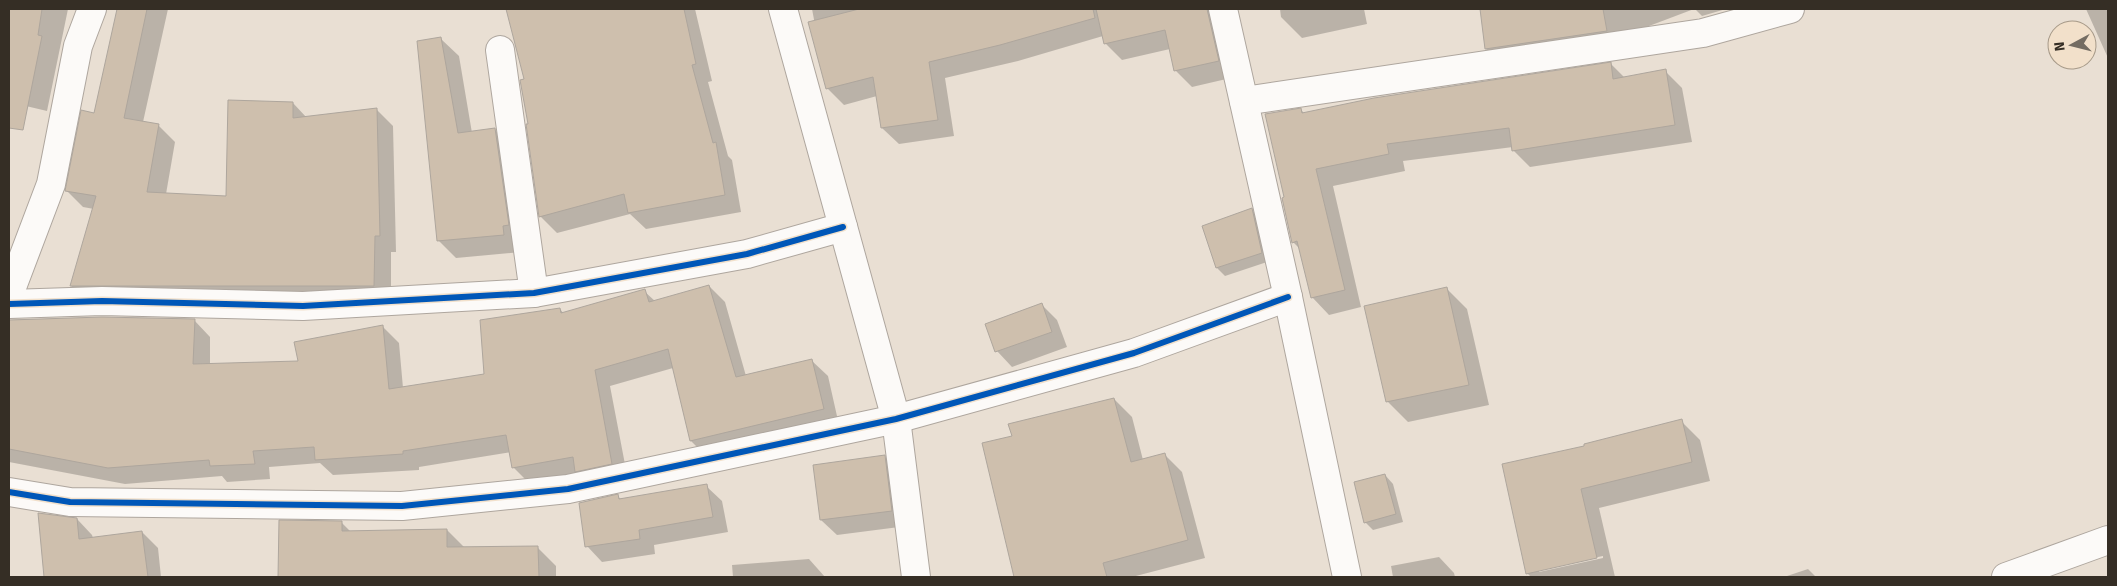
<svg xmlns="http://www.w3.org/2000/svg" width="2117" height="586" font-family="'Fira Sans',sans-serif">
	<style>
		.shadow { fill: #0003; fill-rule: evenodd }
		.building { fill: #cebfad; stroke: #aea69d }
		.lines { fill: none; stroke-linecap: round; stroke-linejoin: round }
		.minor-casing { stroke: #aea69e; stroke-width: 30 }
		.minor { stroke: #fcfaf8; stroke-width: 28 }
		.cycleway-casing { stroke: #f2e0ca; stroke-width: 9 }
		.cycleway { stroke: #0057b8; stroke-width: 6 }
	</style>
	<rect width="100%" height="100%" fill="#e9dfd3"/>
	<g class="shadow">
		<path d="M 9,9 L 68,9 L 47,111 L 9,102 Z"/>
		<path d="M 118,9 L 168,9 L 143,122 L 158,125 L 175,142 L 166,194 L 227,198 L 293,103 L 307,118 L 376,109 L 393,126 L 396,252 L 391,252 L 391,302 L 88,303 L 71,286 L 94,209 L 83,207 L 66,190 L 95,114 Z"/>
		<path d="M 508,9 L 695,9 L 712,81 L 708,82 L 728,156 L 732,160 L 741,212 L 646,229 L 630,214 L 557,233 L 540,216 L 525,80 Z"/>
		<path d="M 812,9 L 1219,9 L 1235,77 L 1192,87 L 1176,71 L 1170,49 L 1122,60 L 1105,43 L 1103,36 L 1018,61 L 945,78 L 954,136 L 899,144 L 882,128 L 877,96 L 844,105 L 827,88 Z"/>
		<path d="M 1280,9 L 1364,9 L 1367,24 L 1302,38 L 1281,17 Z"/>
		<path d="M 1481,9 L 1694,9 L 1620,37 L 1501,64 L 1486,49 Z"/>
		<path d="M 1695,9 L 1726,9 L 1702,16 Z"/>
		<path d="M 2086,9 L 2108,9 L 2108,59 L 2108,58 Z"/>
		<path d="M 441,39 L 459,56 L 472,133 L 495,130 L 512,147 L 521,252 L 456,258 L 438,240 Z"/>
		<path d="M 1611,64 L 1625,78 L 1665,71 L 1682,88 L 1692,142 L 1530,167 L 1513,150 L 1513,147 L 1403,161 L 1405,171 L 1333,186 L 1361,307 L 1329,315 L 1312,297 L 1301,250 L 1293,242 L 1286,197 L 1301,110 L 1305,114 Z"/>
		<path d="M 1252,210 L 1260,218 L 1270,261 L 1225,276 L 1217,268 L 1203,227 Z"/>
		<path d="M 709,286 L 725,302 L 746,376 L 811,360 L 828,376 L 839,425 L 707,457 L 691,441 L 673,368 L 610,386 L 628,480 L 530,484 L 514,468 L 511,452 L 419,467 L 419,470 L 333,475 L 320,463 L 269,467 L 270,479 L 227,482 L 222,476 L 125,484 L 9,462 L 9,320 L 102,318 L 194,320 L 210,337 L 210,365 L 299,363 L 382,326 L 399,343 L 403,388 L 485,375 L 560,309 L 564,314 L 644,291 L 656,302 Z"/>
		<path d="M 1447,289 L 1467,309 L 1489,405 L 1408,422 L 1387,401 Z"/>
		<path d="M 1041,304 L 1057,320 L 1067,347 L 1012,367 L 997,351 Z"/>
		<path d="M 1114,399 L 1132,417 L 1143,460 L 1165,455 L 1182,472 L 1205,558 L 1132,577 L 1015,577 L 983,444 L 1014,437 Z"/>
		<path d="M 1681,421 L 1700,440 L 1710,481 L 1599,508 L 1615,577 L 1531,577 L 1527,573 L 1586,447 ZM 1603,556 L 1603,558 L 1539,572 L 1539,569 Z"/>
		<path d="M 884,457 L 900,472 L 907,526 L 837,535 L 821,520 L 814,466 Z"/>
		<path d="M 1385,475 L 1393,484 L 1403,522 L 1373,530 L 1365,522 Z"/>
		<path d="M 706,486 L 722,501 L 728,532 L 654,545 L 655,554 L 602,562 L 587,546 L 617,496 L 622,500 Z"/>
		<path d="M 40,514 L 77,519 L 92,535 L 93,538 L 142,532 L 158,548 L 161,577 L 46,577 Z"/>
		<path d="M 280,521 L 342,523 L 351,532 L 447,530 L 465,548 L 538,548 L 556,566 L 556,577 L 280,577 Z"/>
		<path d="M 1439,557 L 1454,573 L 1455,577 L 1393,577 L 1391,566 Z"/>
		<path d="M 809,559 L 825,577 L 733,577 L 732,565 Z"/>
		<path d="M 1808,569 L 1816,577 L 1784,577 Z"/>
	</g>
	<g class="building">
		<path d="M 9,9 L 42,9 L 38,35 L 42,36 L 23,130 L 9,128 Z"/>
		<path d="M 117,9 L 147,9 L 124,118 L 159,124 L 147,192 L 226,196 L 228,100 L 293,102 L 293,118 L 377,108 L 380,236 L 375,236 L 374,286 L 70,286 L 96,196 L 65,191 L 81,110 L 94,113 Z"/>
		<path d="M 506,9 L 684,9 L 696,64 L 692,65 L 713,143 L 716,142 L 725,195 L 628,213 L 624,194 L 539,217 L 526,124 L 528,124 L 520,80 L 524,79 Z"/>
		<path d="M 859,9 L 1093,9 L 1095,18 L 1000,45 L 929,62 L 938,120 L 881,128 L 873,77 L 826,89 L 808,22 Z"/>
		<path d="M 1096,9 L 1207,9 L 1219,61 L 1174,71 L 1165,30 L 1104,44 Z"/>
		<path d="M 1480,9 L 1603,9 L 1607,31 L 1485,49 Z"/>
		<path d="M 441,37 L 458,133 L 495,128 L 509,225 L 503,226 L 504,235 L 437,241 L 417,41 Z"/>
		<path d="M 1611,62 L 1613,79 L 1666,69 L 1675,125 L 1512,151 L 1509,128 L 1387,144 L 1389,154 L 1316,169 L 1345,290 L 1311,298 L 1297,241 L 1292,243 L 1282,198 L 1284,197 L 1265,114 L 1301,108 L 1302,113 L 1374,98 Z"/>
		<path d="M 1252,208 L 1262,253 L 1216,268 L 1202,226 Z"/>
		<path d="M 709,285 L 736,377 L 812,359 L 824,409 L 690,441 L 668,349 L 595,370 L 612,464 L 575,472 L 573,457 L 512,468 L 506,435 L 403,451 L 403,454 L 315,460 L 314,447 L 253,451 L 255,464 L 210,466 L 209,460 L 108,468 L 9,449 L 9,320 L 102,317 L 195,319 L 193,364 L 298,361 L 294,342 L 383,325 L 389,389 L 484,374 L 480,320 L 560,308 L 561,313 L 645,289 L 649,302 Z"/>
		<path d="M 1447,287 L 1469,385 L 1386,402 L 1364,306 Z"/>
		<path d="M 1042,303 L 1052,332 L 995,352 L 985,324 Z"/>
		<path d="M 1114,398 L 1131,462 L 1165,453 L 1188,540 L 1103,563 L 1107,577 L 1014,577 L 982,443 L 1012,436 L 1008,424 Z"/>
		<path d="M 1682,419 L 1692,462 L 1581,489 L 1597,558 L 1526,574 L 1502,464 L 1584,446 L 1584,444 Z"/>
		<path d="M 885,455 L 892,511 L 820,520 L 813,465 Z"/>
		<path d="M 1385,474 L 1396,514 L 1364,523 L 1354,482 Z"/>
		<path d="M 707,484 L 713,517 L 639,530 L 640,539 L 585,547 L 579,503 L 618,494 L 619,499 Z"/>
		<path d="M 38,513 L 77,518 L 79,539 L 142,531 L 148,577 L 44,577 Z"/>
		<path d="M 279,520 L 342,521 L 342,531 L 447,529 L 447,547 L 538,546 L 539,577 L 278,577 Z"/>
	</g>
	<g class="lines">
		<defs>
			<g id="minor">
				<path d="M 783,9 L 896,419 L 916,577"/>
				<path d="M 1223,9 L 1288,297 L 1347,577"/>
				<path d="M 500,50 L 534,293"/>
				<path d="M 1244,101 L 1703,33 L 1790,9"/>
				<path d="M 9,295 L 51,184 L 78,46 L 92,9"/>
				<path d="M 9,304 L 102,301 L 303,306 L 534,293 L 747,254 L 843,227"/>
				<path d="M 9,492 L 70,502 L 402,506 L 568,489 L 896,419 L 1134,353 L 1288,297"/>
				<path d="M 2006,577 L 2108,540"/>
			</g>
		</defs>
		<use href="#minor" class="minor-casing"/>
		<use href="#minor" class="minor"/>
		<defs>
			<g id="cycleway">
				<path d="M 9,304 L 102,301 L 303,306 L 534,293 L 747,254 L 843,227"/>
				<path d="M 9,492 L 70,502 L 402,506 L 568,489 L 896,419 L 1134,353 L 1288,297"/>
			</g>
		</defs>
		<use href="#cycleway" class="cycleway-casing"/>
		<use href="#cycleway" class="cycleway"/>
	</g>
	<rect width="2117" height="586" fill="none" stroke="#352e25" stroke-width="20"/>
	<g transform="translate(2072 45) rotate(263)"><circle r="24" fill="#f2e0ca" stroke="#a69988"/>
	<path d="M0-4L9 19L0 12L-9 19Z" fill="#746c62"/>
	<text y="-8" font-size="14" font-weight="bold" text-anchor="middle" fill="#352e25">N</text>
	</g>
</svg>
